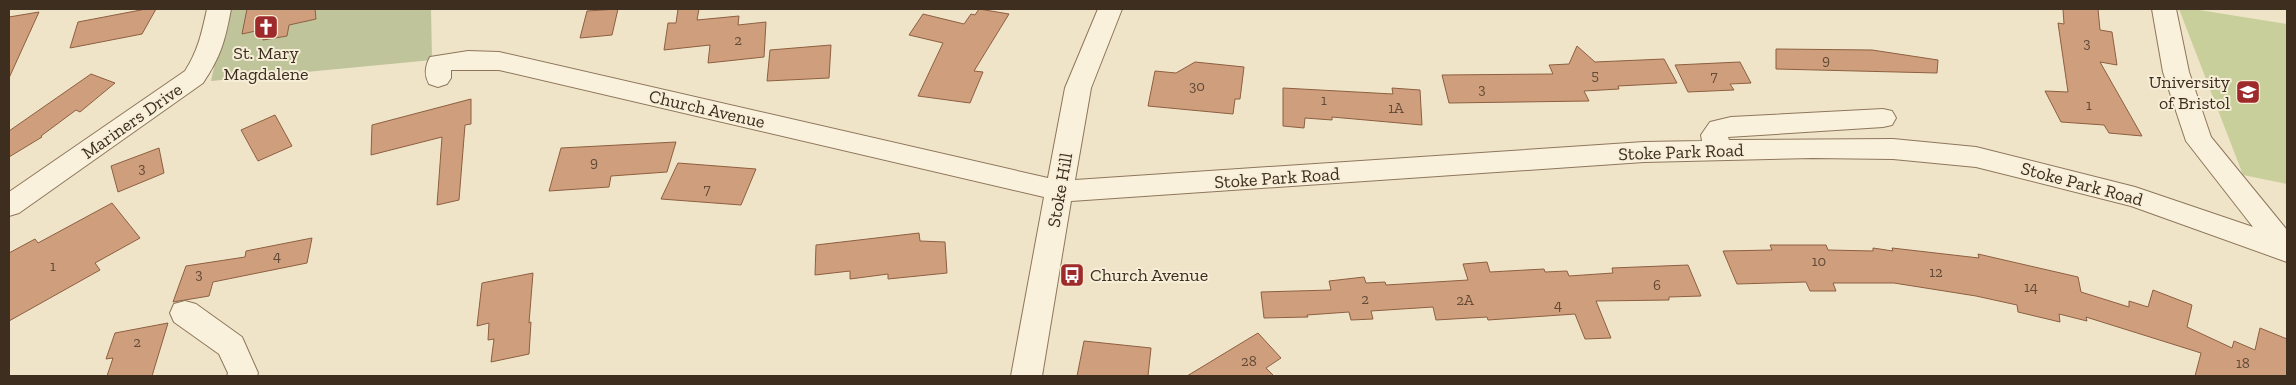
<svg xmlns="http://www.w3.org/2000/svg" width="2296" height="385" font-family="'Zilla Slab',serif">
	<style>
		.green { fill: #c9cf9b }
		.cemetery { fill: #bfc49a }
		.building { fill: #cf9f7d; stroke: #8d5f41 }
		.lines { fill: none; stroke-linecap: round; stroke-linejoin: round }
		.minor-casing { stroke: #8d765c; stroke-width: 2 }
		.minor { fill: #faf1dc; fill-rule: evenodd }
		.labels { text-anchor: middle; stroke-width: 4; stroke-linejoin: round; paint-order: stroke }
		.number-label { font-size: 15px; fill: #624a37 }
		.poi-label { font-size: 18px; fill: #3d2e20; stroke: #f7eed8 }
		.street-label { font-size: 18px; fill: #3d2e20; stroke: #f7eed8 }
	</style>
	<rect width="100%" height="100%" fill="#f0e4c8"/>
	<path class="green" d="M 2179,9 L 2193,9 L 2287,24 L 2287,184 L 2243,175 Z"/>
	<path class="cemetery" d="M 227,9 L 431,9 L 432,60 L 211,81 Z"/>
	<g class="building">
		<path d="M 146,9 L 156,9 L 142,34 L 70,48 L 78,22 Z"/>
		<path d="M 247,9 L 315,9 L 316,19 L 289,25 L 287,36 L 263,40 L 265,29 L 242,34 Z"/>
		<path d="M 618,9 L 612,35 L 580,38 L 587,11 Z"/>
		<path d="M 678,9 L 699,9 L 697,20 L 739,16 L 738,25 L 766,22 L 764,57 L 708,63 L 710,45 L 664,50 L 668,23 L 676,23 Z"/>
		<path d="M 979,9 L 1009,14 L 974,71 L 983,72 L 970,103 L 918,96 L 943,43 L 909,35 L 923,14 L 964,24 L 971,14 L 975,15 Z"/>
		<path d="M 2063,9 L 2098,9 L 2100,30 L 2112,32 L 2117,65 L 2100,62 L 2142,136 L 2109,133 L 2104,125 L 2061,122 L 2045,91 L 2068,92 L 2058,23 L 2064,24 Z"/>
		<path d="M 39,12 L 9,78 L 9,17 Z"/>
		<path d="M 831,45 L 829,78 L 767,81 L 770,50 Z"/>
		<path d="M 1577,46 L 1595,62 L 1664,59 L 1677,83 L 1618,86 L 1619,89 L 1584,91 L 1589,101 L 1449,103 L 1442,75 L 1553,74 L 1549,65 L 1569,64 Z"/>
		<path d="M 1776,49 L 1872,50 L 1938,60 L 1937,73 L 1776,69 Z"/>
		<path d="M 1195,62 L 1244,67 L 1240,99 L 1235,99 L 1233,114 L 1148,106 L 1155,71 L 1176,73 Z"/>
		<path d="M 1740,62 L 1751,83 L 1730,84 L 1734,90 L 1688,92 L 1675,65 Z"/>
		<path d="M 91,74 L 115,83 L 80,112 L 76,110 L 41,136 L 42,137 L 9,157 L 9,131 Z"/>
		<path d="M 1283,88 L 1393,94 L 1392,88 L 1420,90 L 1422,125 L 1332,117 L 1332,120 L 1305,118 L 1304,128 L 1283,126 Z"/>
		<path d="M 471,99 L 471,124 L 465,125 L 459,200 L 437,205 L 442,137 L 371,155 L 372,125 Z"/>
		<path d="M 275,115 L 292,146 L 258,161 L 241,130 Z"/>
		<path d="M 676,142 L 667,172 L 611,176 L 609,187 L 549,191 L 561,148 Z"/>
		<path d="M 159,148 L 164,173 L 118,192 L 111,166 Z"/>
		<path d="M 678,163 L 756,169 L 741,205 L 661,199 Z"/>
		<path d="M 112,203 L 140,238 L 95,263 L 100,270 L 9,321 L 9,253 L 35,239 L 38,243 Z"/>
		<path d="M 919,233 L 920,241 L 945,242 L 947,273 L 888,279 L 888,274 L 850,279 L 850,271 L 815,275 L 816,245 Z"/>
		<path d="M 312,238 L 307,263 L 213,282 L 209,296 L 173,302 L 186,266 L 245,257 L 246,251 Z"/>
		<path d="M 1770,245 L 1826,245 L 1828,250 L 1873,251 L 1873,248 L 1893,251 L 1892,248 L 1979,258 L 1978,254 L 2078,277 L 2081,292 L 2129,307 L 2129,301 L 2148,307 L 2153,290 L 2192,305 L 2187,327 L 2232,348 L 2234,341 L 2255,350 L 2260,328 L 2287,339 L 2287,376 L 2195,376 L 2201,353 L 2086,317 L 2087,321 L 2059,314 L 2060,322 L 2018,312 L 2017,305 L 1976,296 L 1894,283 L 1833,283 L 1836,291 L 1810,291 L 1806,282 L 1737,284 L 1723,251 L 1772,250 Z"/>
		<path d="M 1487,262 L 1490,272 L 1544,269 L 1545,272 L 1567,271 L 1569,276 L 1613,273 L 1612,268 L 1688,265 L 1701,296 L 1669,297 L 1669,300 L 1596,301 L 1611,338 L 1585,339 L 1575,314 L 1488,320 L 1487,317 L 1436,320 L 1433,307 L 1371,311 L 1373,319 L 1351,320 L 1349,312 L 1307,315 L 1308,317 L 1264,318 L 1261,292 L 1331,290 L 1329,281 L 1364,277 L 1366,283 L 1385,282 L 1386,285 L 1468,280 L 1463,264 Z"/>
		<path d="M 533,273 L 529,323 L 531,322 L 529,354 L 491,362 L 494,339 L 488,340 L 489,323 L 477,326 L 482,283 Z"/>
		<path d="M 168,323 L 152,376 L 107,376 L 113,358 L 106,359 L 115,333 Z"/>
		<path d="M 1258,333 L 1281,358 L 1266,368 L 1274,376 L 1187,376 Z"/>
		<path d="M 1084,341 L 1151,348 L 1148,376 L 1077,376 Z"/>
	</g>
	<g class="lines">
		<defs>
			<g id="minor">
				<path d="M 207,9 L 231,9 C 225,41 221,56 203,83 L 19,213 L 9,216 L 9,192 L 185,71 C 198,51 202,32 207,9 Z"/>
				<path d="M 1098,9 L 1122,9 L 1091,88 L 1075,180 L 1644,142 L 1702,141 L 1701,135 L 1710,122 L 1731,117 L 1883,109 L 1892,111 L 1896,118 L 1892,125 L 1883,127 L 1728,137 L 1729,140 L 1893,139 L 1976,147 L 2135,187 L 2253,227 L 2186,141 L 2163,72 L 2152,9 L 2176,9 L 2189,72 L 2211,137 L 2287,230 L 2287,262 L 2131,206 L 1976,167 L 1893,159 L 1813,158 L 1644,162 L 1071,201 L 1042,376 L 1011,376 L 1044,197 L 499,70 L 451,70 L 451,78 L 447,84 L 438,87 L 429,84 C 424,75 425,66 430,57 L 468,51 L 499,52 L 1048,178 L 1065,88 Z"/>
				<path d="M 185,301 L 196,304 L 242,337 L 258,373 L 257,376 L 227,376 L 228,373 L 219,354 L 174,322 L 170,313 L 174,304 Z"/>
			</g>
		</defs>
		<use href="#minor" class="minor-casing"/>
		<use href="#minor" class="minor"/>
	</g>
	<defs>
		<symbol id="church-square" viewBox="-11 -11 22 22"><rect x="-9" y="-9" width="18" height="18" rx="4" fill="#9e2a2b" stroke="#f7eed8"/><path d="M-1.2-6h2.4v3.5h3.3v2.4h-3.3V6h-2.4V-.1h-3.3v-2.4h3.3Z" fill="#fff"/></symbol>
		<symbol id="university-square" viewBox="-11 -11 22 22"><rect x="-9" y="-9" width="18" height="18" rx="4" fill="#9e2a2b" stroke="#f7eed8"/><path d="M0-5L7-2L0 1L-7-2ZM-4 1L0 2.5L4 1V4Q0 6-4 4Z" fill="#fff"/></symbol>
		<symbol id="bus-square" viewBox="-11 -11 22 22"><rect x="-9" y="-9" width="18" height="18" rx="4" fill="#9e2a2b" stroke="#f7eed8"/><path d="M-5-6H5V4H4V6H2V4H-2V6H-4V4H-5ZM-3.5-4V0h7V-4ZM-3.5 1.2v1.5H-2V1.2ZM2 1.2v1.5H3.5V1.2Z" fill="#fff"/></symbol>
	</defs>
	<g fill-rule="evenodd">
		<use href="#church-square" x="252" y="13" width="28" height="28"/>
		<use href="#university-square" x="2234" y="78" width="28" height="28"/>
		<use href="#bus-square" x="1058" y="261" width="28" height="28"/>
	</g>
	<g class="labels">
		<g class="number-label">
			<text x="738" y="45">2</text>
			<text x="2087" y="48">3</text>
			<text x="1826" y="65">9</text>
			<text x="1595" y="80">5</text>
			<text x="1714" y="81">7</text>
			<text x="1197" y="91">30</text>
			<text x="1482" y="94">3</text>
			<text x="1324" y="105">1</text>
			<text x="2089" y="110">1</text>
			<text x="1396" y="113">1A</text>
			<text x="594" y="167">9</text>
			<text x="142" y="173">3</text>
			<text x="707" y="194">7</text>
			<text x="277" y="261">4</text>
			<text x="1819" y="266">10</text>
			<text x="53" y="271">1</text>
			<text x="1936" y="277">12</text>
			<text x="199" y="279">3</text>
			<text x="1657" y="290">6</text>
			<text x="2031" y="292">14</text>
			<text x="1365" y="304">2</text>
			<text x="1465" y="305">2A</text>
			<text x="1558" y="310">4</text>
			<text x="137" y="347">2</text>
			<text x="1249" y="366">28</text>
			<text x="2243" y="368">18</text>
		</g>
		<g class="poi-label">
			<text x="266" y="59">St. Mary<tspan x="266" dy="21">Magdalene</tspan></text>
			<text x="2230" y="88" text-anchor="end">University<tspan x="2230" dy="21">of Bristol</tspan></text>
			<text x="1090" y="281" text-anchor="start">Church Avenue</text>
		</g>
		<g class="street-label">
			<text transform="translate(707 109) rotate(13)" y="6">Church Avenue</text>
			<text transform="translate(132 121) rotate(-35)" y="6">Mariners Drive</text>
			<text transform="translate(1681 152) rotate(-2)" y="6">Stoke Park Road</text>
			<text transform="translate(1277 178) rotate(-4)" y="6">Stoke Park Road</text>
			<text transform="translate(2082 184) rotate(15)" y="6">Stoke Park Road</text>
			<text transform="translate(1060 190) rotate(-80)" y="6">Stoke Hill</text>
		</g>
	</g>
	<rect width="2296" height="385" fill="none" stroke="#3d2e20" stroke-width="20"/>
</svg>
